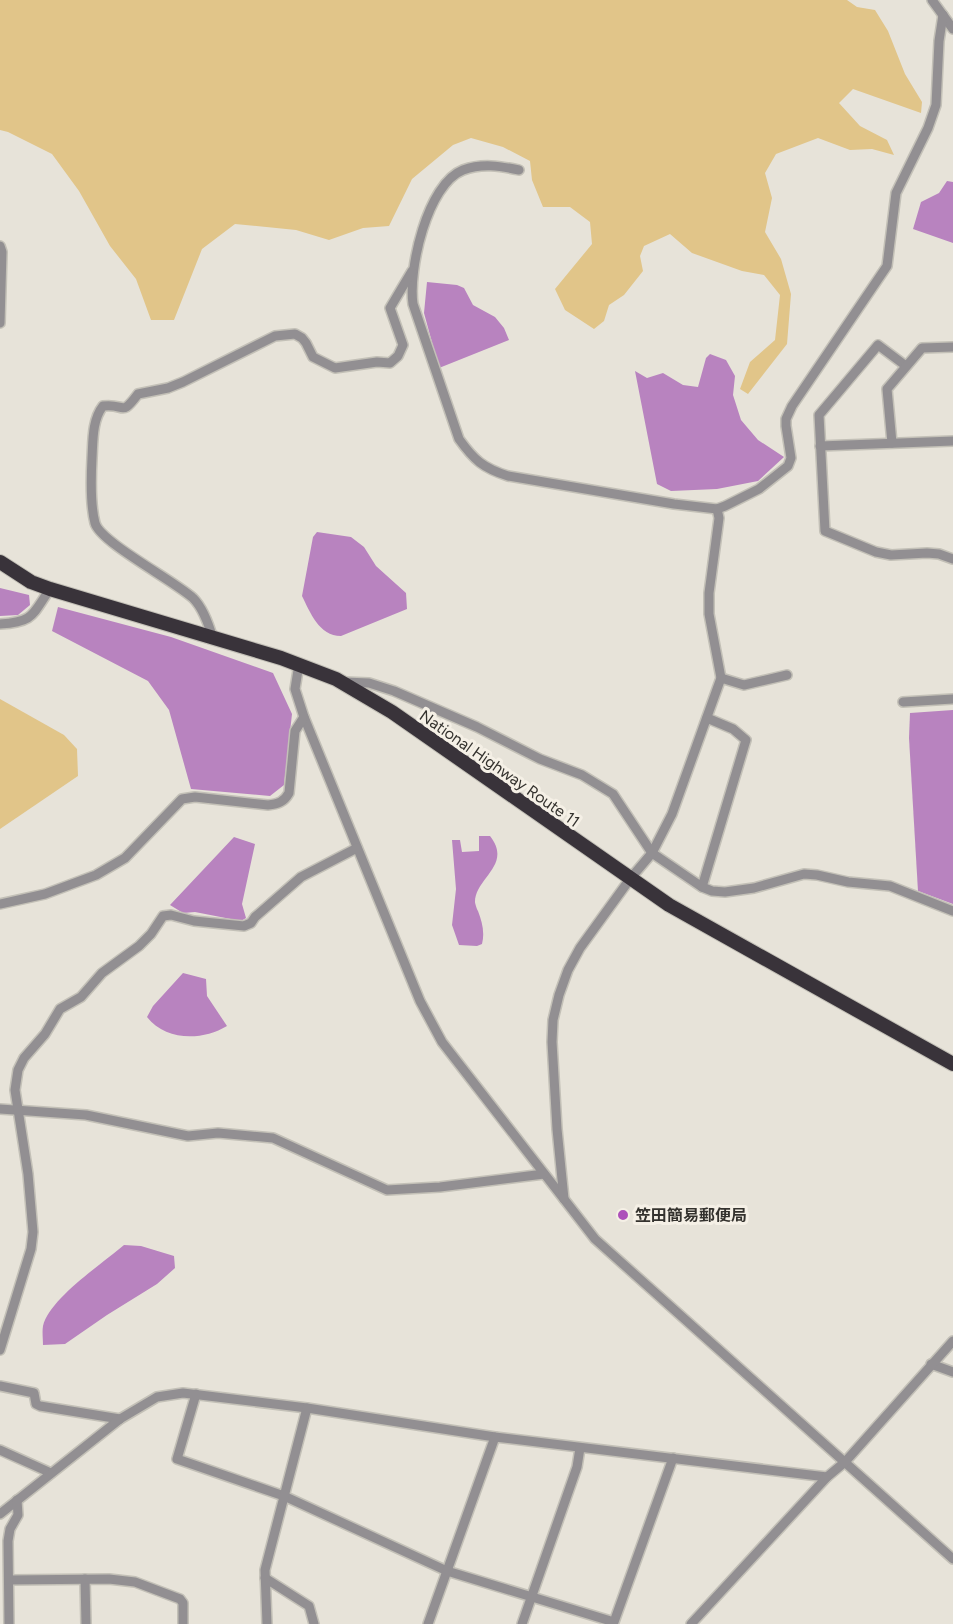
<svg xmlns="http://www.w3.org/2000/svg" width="953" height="1624" font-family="Figtree,'Noto Sans JP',sans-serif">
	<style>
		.green { fill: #e1c589 }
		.water { fill: #b883bf }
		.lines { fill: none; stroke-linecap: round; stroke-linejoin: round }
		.minor-casing { stroke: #c3c0b7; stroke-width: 12 }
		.highway-casing { stroke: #c3c0b7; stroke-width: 16 }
		.minor { stroke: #928f92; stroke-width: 9 }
		.highway { stroke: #39333a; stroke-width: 14 }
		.poi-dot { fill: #ad50ba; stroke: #f5f0e6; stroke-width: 2 }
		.labels { text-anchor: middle; stroke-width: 6; stroke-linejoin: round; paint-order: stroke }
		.street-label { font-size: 16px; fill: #34322e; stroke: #f5f0e6 }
		.poi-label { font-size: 16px; font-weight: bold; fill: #34322e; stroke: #f5f0e6; text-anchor: start }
	</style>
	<rect width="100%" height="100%" fill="#e7e3d9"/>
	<g class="green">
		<path d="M 0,0 L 847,0 L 857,7 L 875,10 L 888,31 L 905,74 L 922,102 L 921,113 L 853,89 L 839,103 L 860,126 L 887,140 L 894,155 L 872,149 L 850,150 L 818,138 L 776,154 L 765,173 L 772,198 L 765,232 L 781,259 L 791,294 L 787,344 L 748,394 L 740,389 L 750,362 L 775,340 L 780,295 L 764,275 L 742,271 L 692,253 L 670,234 L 644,246 L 640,256 L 643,271 L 624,295 L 609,305 L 604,321 L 594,329 L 565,310 L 555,289 L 592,244 L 590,222 L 570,207 L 543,207 L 532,180 L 530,161 L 503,147 L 471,138 L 453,145 L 412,179 L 389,226 L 363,228 L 329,240 L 296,230 L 235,224 L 202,249 L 174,320 L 151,320 L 136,279 L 110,246 L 79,191 L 52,154 L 8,132 L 0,130 Z"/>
		<path d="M 0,699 L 64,735 L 77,749 L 78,776 L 0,829 Z"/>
	</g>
	<g class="water">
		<path d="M 947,181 L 953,182 L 953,243 L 913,229 L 921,202 L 939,193 Z"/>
		<path d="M 427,282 L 457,285 L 464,288 L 473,305 L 495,317 L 504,328 L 509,340 L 439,368 L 424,313 Z"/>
		<path d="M 710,354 L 726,360 L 735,376 L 733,395 L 741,420 L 758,440 L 784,457 L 758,481 L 717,489 L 671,491 L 657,484 L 635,371 L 647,378 L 663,373 L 683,385 L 698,387 L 706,358 Z"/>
		<path d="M 317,532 L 351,537 L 364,547 L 376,566 L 406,593 L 407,609 L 341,636 C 319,636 310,612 302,596 L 313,537 Z"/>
		<path d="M 0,588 L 29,595 L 30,605 L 18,615 L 0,616 Z"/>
		<path d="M 58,607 L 171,637 L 273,673 L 292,714 L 284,785 L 270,796 L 191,789 L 169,710 L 148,681 L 52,631 Z"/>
		<path d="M 953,710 L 953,904 L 918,891 L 909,738 L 910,713 Z"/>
		<path d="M 479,836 L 490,836 C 513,865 475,878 475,902 C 475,903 477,910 478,911 C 482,922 485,932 482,944 L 477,946 L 459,945 L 452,925 L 456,889 L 452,840 L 460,840 L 462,852 L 479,851 Z"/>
		<path d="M 234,837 L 255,844 L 242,904 L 246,918 L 241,921 L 195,912 L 183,913 L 170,905 Z"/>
		<path d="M 183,973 L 206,979 L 207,996 L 227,1026 C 202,1041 166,1041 147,1017 L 153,1006 Z"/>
		<path d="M 124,1245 L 141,1246 L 174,1256 L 175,1268 L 157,1284 L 107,1315 L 65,1344 L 43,1345 C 43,1339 42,1332 43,1326 C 50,1298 102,1264 124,1245 Z"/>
	</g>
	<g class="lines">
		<defs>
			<g id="minor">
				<path d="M 932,0 L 953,29"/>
				<path d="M 519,170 C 500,166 482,163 463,170 C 427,184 408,270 413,304 L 459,439 C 474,460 483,468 508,476 L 674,504 L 717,509 L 725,506 L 759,489 L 788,466 L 791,458 L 786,426 L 786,419 L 792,406 L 887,266 L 896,193 L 928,128 L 936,105 L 939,41 L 943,15"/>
				<path d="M 0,246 L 2,252 L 0,323"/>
				<path d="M 906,366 L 878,345 L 819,415 L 825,531 L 876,552 L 891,555 L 927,553 L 939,554 L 953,559"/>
				<path d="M 892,443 L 887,389 L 922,348 L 953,347"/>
				<path d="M 820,446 L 953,441"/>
				<path d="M 0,624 C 34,622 32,615 50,589"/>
				<path d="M 213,639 C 209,625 203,608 193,598 C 173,580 100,542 95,523 C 90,504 91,477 92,458 C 93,441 92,420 103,406 C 126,403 120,418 138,394 L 168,388 L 183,382 L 275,336 L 295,334 L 302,338 L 306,343 L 313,357 L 335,368 L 377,362 L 390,363 L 398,356 L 403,345 L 390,308 L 412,271"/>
				<path d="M 299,664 L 295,689 L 304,717 L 420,1001 L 442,1042 L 595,1239 L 953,1559"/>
				<path d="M 721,678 L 744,685 L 787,675"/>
				<path d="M 344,682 L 369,683 L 394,691 L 477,727 L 540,759 L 582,775 L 613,794 L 652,853 L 702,887 L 712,891 L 725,892 L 754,888 L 804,874 L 817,875 L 848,882 L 890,886 L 953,911"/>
				<path d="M 903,702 L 953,699"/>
				<path d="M 702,887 L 746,740 L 733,729 L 707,718"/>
				<path d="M 0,904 L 45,894 L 96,875 L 125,858 L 182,799 L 195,797 L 268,805 C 278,804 284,802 289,793 L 295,731 L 304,717"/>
				<path d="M 0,1109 L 86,1115 L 188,1136 L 218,1133 L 273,1138 L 387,1190 L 440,1187 L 544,1174"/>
				<path d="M 564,1199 L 557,1129 L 552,1042 L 553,1020 L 559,995 L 568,970 L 580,948 L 630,879 L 652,853 L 672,814 L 721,678 L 709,614 L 709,593 L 719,518 L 717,509"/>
				<path d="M 0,1350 L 31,1249 L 33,1232 L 28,1174 L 15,1090 L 18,1070 L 24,1058 L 45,1034 L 60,1009 L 81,997 L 102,973 L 139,946 L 151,934 L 163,916 L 171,915 L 194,921 L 244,926 L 251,923 L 255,917 L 301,877 L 357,848"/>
				<path d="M 931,1364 L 953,1372"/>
				<path d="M 0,1386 L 34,1393 L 36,1404 L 40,1406 L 120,1419"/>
				<path d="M 196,1394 L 177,1459 L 284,1496 L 447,1571 L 614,1622 L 673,1458"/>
				<path d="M 0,1450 L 51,1473"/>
				<path d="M 0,1514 L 120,1419 L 157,1397 L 183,1393 L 307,1408 L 495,1437 L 827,1477"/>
				<path d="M 265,1578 L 309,1606 L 314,1624"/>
				<path d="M 85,1579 L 86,1624"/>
				<path d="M 9,1580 L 109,1579 L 135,1582 L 180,1599 L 183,1603 L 183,1624"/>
				<path d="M 9,1624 L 8,1541 L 10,1529 L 18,1515 L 17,1500"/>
				<path d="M 267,1624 L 265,1570 L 307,1408"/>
				<path d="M 428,1624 L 495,1437"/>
				<path d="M 522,1624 L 577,1467 L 580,1448"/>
				<path d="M 691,1624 L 827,1477 L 845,1462 L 953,1341"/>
			</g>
			<path id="highway" d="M 0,562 L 31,582 L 50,589 L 281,658 L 336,679 L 392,712 L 669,905 L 953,1064"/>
		</defs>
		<use href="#minor" class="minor-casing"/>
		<use href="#highway" class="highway-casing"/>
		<use href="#minor" class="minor"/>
		<use href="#highway" class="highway"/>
	</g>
	<circle class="poi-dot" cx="623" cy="1215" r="6"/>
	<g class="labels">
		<g class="street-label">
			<text transform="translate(500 768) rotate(35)" y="6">National Highway Route 11</text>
		</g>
		<g class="poi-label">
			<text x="635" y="1221">笠田簡易郵便局</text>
		</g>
	</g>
</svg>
